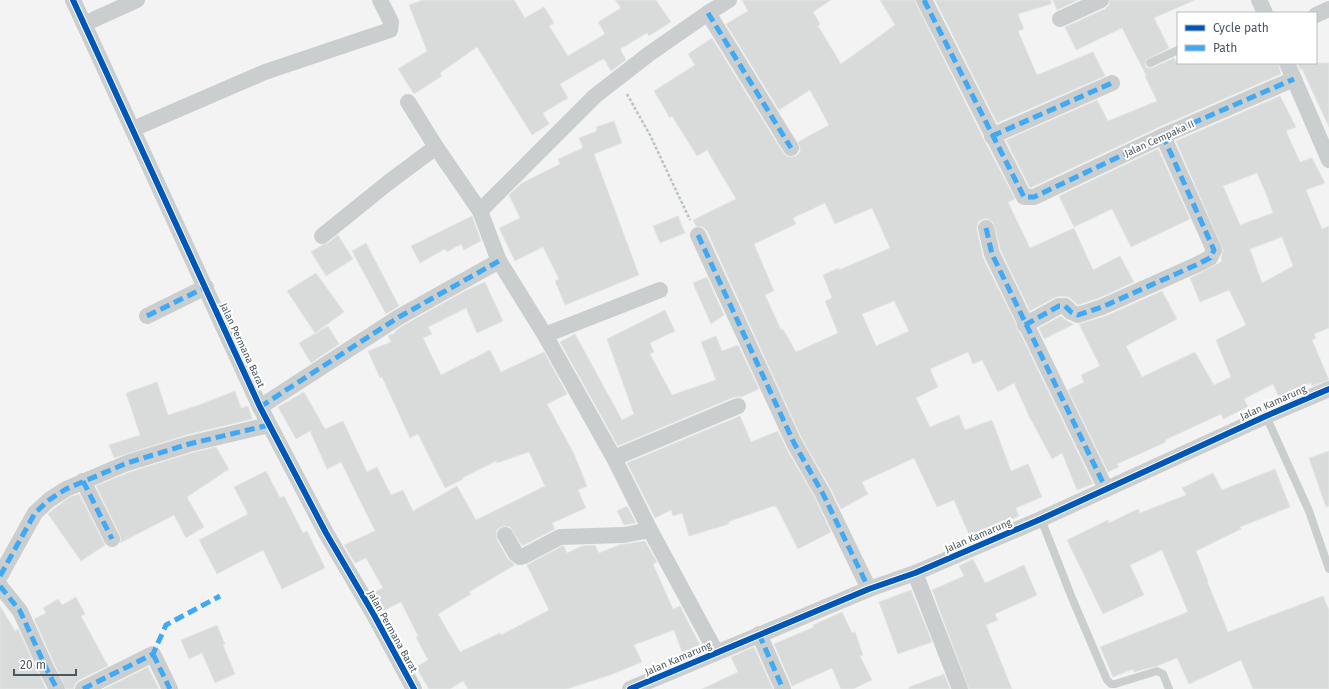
<svg xmlns="http://www.w3.org/2000/svg" width="1329" height="689" font-family="'Fira Sans',sans-serif">
	<style>
		.building { fill: #d9dbdb; stroke: #e4e5e5; fill-rule: evenodd }
		.lines { fill: none; stroke-linecap: round; stroke-linejoin: round }
		.path { stroke: #bac5c0; stroke-width: 2.5; stroke-dasharray: 3 2; stroke-linecap: butt }
		.service { stroke: #cbcece; stroke-width: 8 }
		.minor { stroke: #cbcece; stroke-width: 16 }
		.quiet { stroke: #3fa9f5; stroke-width: 5; stroke-dasharray: 10 5; stroke-linecap: butt }
		.cycleway-casing { stroke: #fff; stroke-width: 8 }
		.cycleway { stroke: #0057b8; stroke-width: 6 }
		.labels { text-anchor: middle; stroke-width: 4; stroke-linejoin: round; paint-order: stroke }
		.street-label { font-size: 10px; fill: #4b575e; stroke: #fff }
	</style>
	<rect width="100%" height="100%" fill="#f3f3f3"/>
	<g class="building">
		<path d="M 423,0 L 514,0 L 525,18 L 544,7 L 554,23 L 549,26 L 568,56 L 605,34 L 598,22 L 621,8 L 615,0 L 656,0 L 671,22 L 649,36 L 647,33 L 620,49 L 626,60 L 611,71 L 604,59 L 599,61 L 560,84 L 568,98 L 543,113 L 549,124 L 532,135 L 477,47 L 440,73 L 442,76 L 414,94 L 398,69 L 427,51 L 409,5 Z"/>
		<path d="M 742,0 L 831,0 L 813,12 L 820,24 L 818,26 L 841,64 L 895,25 L 880,0 L 915,0 L 916,4 L 984,140 L 1015,199 L 1008,202 L 1030,248 L 1074,228 L 1093,270 L 1120,256 L 1134,282 L 1099,298 L 1078,305 L 1069,297 L 1059,296 L 1054,298 L 1030,311 L 1001,251 L 993,222 L 988,219 L 984,219 L 979,221 L 977,226 L 977,230 L 983,258 L 1016,324 L 1017,329 L 1020,333 L 1093,484 L 1077,490 L 1062,453 L 1052,459 L 1029,416 L 1014,383 L 998,392 L 982,360 L 973,364 L 968,352 L 930,369 L 938,387 L 916,398 L 930,427 L 959,415 L 965,430 L 992,420 L 1011,471 L 1028,464 L 1042,497 L 1016,508 L 1019,516 L 970,537 L 954,500 L 937,507 L 914,458 L 862,482 L 868,494 L 841,509 L 831,489 L 802,439 L 707,231 L 703,227 L 696,226 L 693,220 L 736,199 L 707,150 L 697,156 L 672,116 L 670,118 L 654,91 L 695,65 L 688,54 L 712,38 L 782,151 L 786,156 L 791,157 L 796,156 L 800,152 L 800,148 L 798,142 L 829,125 L 810,90 L 779,110 L 726,24 L 748,11 ZM 825,203 L 835,224 L 872,208 L 890,248 L 839,270 L 839,268 L 823,275 L 832,298 L 825,301 L 838,333 L 796,352 L 783,329 L 781,330 L 765,295 L 774,291 L 754,244 L 796,224 L 793,218 ZM 894,301 L 909,331 L 876,346 L 862,314 Z"/>
		<path d="M 935,0 L 1051,0 L 1051,4 L 1018,14 L 1024,29 L 1018,31 L 1037,75 L 1093,52 L 1105,76 L 997,123 Z"/>
		<path d="M 1053,0 L 1078,0 L 1057,10 Z"/>
		<path d="M 1110,0 L 1195,0 L 1154,18 L 1169,48 L 1146,60 L 1145,65 L 1147,68 L 1152,68 L 1174,58 L 1177,63 L 1278,63 L 1281,74 L 1159,127 L 1030,188 L 1006,140 L 1097,100 L 1108,121 L 1157,101 L 1145,76 L 1146,75 L 1122,28 L 1076,50 L 1065,27 L 1105,9 L 1109,5 Z"/>
		<path d="M 1297,63 L 1329,63 L 1329,127 L 1302,69 L 1300,70 Z"/>
		<path d="M 1280,96 L 1296,127 L 1286,131 L 1300,162 L 1312,158 L 1325,183 L 1306,190 L 1322,229 L 1329,226 L 1329,328 L 1314,334 L 1316,338 L 1312,340 L 1329,380 L 1312,386 L 1311,383 L 1279,397 L 1273,384 L 1244,399 L 1248,407 L 1223,419 L 1221,414 L 1165,440 L 1166,442 L 1117,464 L 1119,467 L 1108,472 L 1068,390 L 1084,382 L 1081,375 L 1100,366 L 1079,324 L 1106,316 L 1162,291 L 1177,319 L 1126,346 L 1142,377 L 1195,352 L 1214,385 L 1231,377 L 1216,340 L 1246,325 L 1229,290 L 1200,302 L 1190,278 L 1214,266 L 1222,261 L 1221,258 L 1223,250 L 1176,141 ZM 1257,173 L 1267,196 L 1273,213 L 1240,225 L 1223,186 ZM 1282,237 L 1293,266 L 1262,283 L 1250,249 Z"/>
		<path d="M 614,121 L 622,143 L 594,154 L 639,275 L 565,305 L 555,281 L 559,279 L 543,247 L 515,261 L 499,228 L 520,218 L 509,195 L 522,183 L 560,164 L 558,159 L 583,148 L 579,138 L 597,131 L 596,127 Z"/>
		<path d="M 1158,149 L 1190,219 L 1131,247 L 1112,209 L 1074,227 L 1059,196 Z"/>
		<path d="M 472,216 L 481,241 L 464,250 L 461,244 L 447,252 L 445,249 L 420,263 L 411,246 Z"/>
		<path d="M 678,216 L 685,233 L 660,243 L 653,226 Z"/>
		<path d="M 338,235 L 353,259 L 326,276 L 311,252 L 322,245 L 328,243 Z"/>
		<path d="M 366,243 L 399,306 L 386,314 L 352,251 Z"/>
		<path d="M 316,273 L 344,312 L 315,333 L 287,291 Z"/>
		<path d="M 707,277 L 724,315 L 711,324 L 693,283 Z"/>
		<path d="M 485,282 L 503,321 L 477,333 L 466,308 L 428,327 L 432,334 L 423,338 L 441,375 L 490,350 L 501,372 L 544,352 L 567,394 L 547,404 L 574,454 L 587,486 L 578,490 L 586,508 L 552,523 L 555,529 L 522,546 L 510,527 L 505,526 L 501,527 L 497,530 L 496,535 L 497,540 L 508,559 L 515,565 L 469,592 L 471,594 L 438,614 L 460,652 L 500,633 L 501,635 L 549,610 L 527,565 L 562,546 L 564,546 L 567,553 L 582,546 L 595,545 L 599,553 L 619,545 L 645,541 L 657,562 L 653,564 L 673,609 L 680,606 L 700,645 L 682,652 L 674,630 L 634,645 L 642,662 L 610,675 L 567,689 L 468,689 L 463,681 L 450,689 L 429,689 L 416,667 L 428,660 L 416,637 L 418,636 L 401,602 L 383,611 L 372,593 L 383,588 L 366,558 L 355,563 L 344,545 L 375,531 L 341,462 L 327,469 L 310,431 L 296,439 L 278,407 L 304,392 L 325,429 L 343,421 L 367,472 L 377,467 L 391,495 L 403,490 L 413,511 L 457,486 L 476,520 L 545,486 L 529,452 L 497,463 L 496,461 L 462,478 L 463,479 L 445,488 L 418,434 L 410,438 L 382,377 L 380,378 L 368,351 L 391,342 L 388,336 L 395,333 L 395,331 L 404,325 L 465,291 Z"/>
		<path d="M 665,310 L 675,331 L 650,343 L 654,352 L 650,354 L 672,395 L 716,380 L 701,342 L 716,336 L 722,351 L 738,345 L 759,389 L 741,397 L 734,397 L 618,446 L 560,342 L 575,334 L 622,420 L 634,414 L 607,339 Z"/>
		<path d="M 1061,316 L 1067,321 L 1074,324 L 1044,339 L 1039,328 Z"/>
		<path d="M 328,326 L 339,344 L 311,363 L 299,343 Z"/>
		<path d="M 157,382 L 168,415 L 199,405 L 235,391 L 241,408 L 248,406 L 252,419 L 186,435 L 114,458 L 109,445 L 140,435 L 126,393 Z"/>
		<path d="M 740,416 L 751,442 L 778,431 L 786,448 L 815,498 L 831,532 L 798,549 L 776,506 L 774,507 L 773,506 L 728,522 L 729,524 L 689,536 L 682,513 L 673,516 L 671,510 L 655,518 L 627,463 Z"/>
		<path d="M 216,447 L 229,469 L 187,497 L 204,527 L 186,538 L 174,515 L 120,543 L 121,539 L 120,535 L 96,486 L 130,472 L 191,453 Z"/>
		<path d="M 1329,451 L 1329,506 L 1326,507 L 1309,458 Z"/>
		<path d="M 1275,469 L 1290,507 L 1240,527 L 1241,529 L 1196,551 L 1208,581 L 1207,581 L 1228,632 L 1323,596 L 1329,610 L 1329,689 L 1253,689 L 1241,660 L 1189,684 L 1177,658 L 1157,666 L 1134,672 L 1133,669 L 1113,677 L 1100,647 L 1188,612 L 1162,550 L 1130,565 L 1144,595 L 1103,614 L 1067,540 L 1108,520 L 1109,523 L 1138,509 L 1140,513 L 1186,495 L 1182,488 L 1213,473 L 1222,490 Z"/>
		<path d="M 266,471 L 280,498 L 284,496 L 303,533 L 307,531 L 325,568 L 282,589 L 263,550 L 217,574 L 199,540 L 248,514 L 234,487 Z"/>
		<path d="M 79,494 L 105,545 L 81,561 L 48,514 L 55,508 L 70,497 Z"/>
		<path d="M 627,506 L 636,523 L 624,525 L 617,511 Z"/>
		<path d="M 973,559 L 985,583 L 1024,565 L 1037,595 L 995,614 L 998,620 L 986,625 L 1012,689 L 969,689 L 932,590 L 964,576 L 959,566 Z"/>
		<path d="M 911,590 L 932,642 L 898,654 L 879,602 Z"/>
		<path d="M 76,597 L 85,614 L 81,616 L 108,666 L 79,680 L 75,684 L 74,689 L 66,689 L 34,619 L 46,613 L 43,608 L 58,599 L 62,605 Z"/>
		<path d="M 0,606 L 15,631 L 18,629 L 46,689 L 0,689 Z"/>
		<path d="M 842,612 L 852,633 L 855,632 L 863,655 L 860,656 L 872,680 L 853,689 L 841,689 L 832,668 L 792,686 L 774,644 L 814,627 L 813,625 Z"/>
		<path d="M 217,625 L 225,644 L 223,645 L 235,674 L 215,683 L 202,653 L 189,659 L 181,640 Z"/>
		<path d="M 754,647 L 773,689 L 702,689 L 738,672 L 731,657 Z"/>
		<path d="M 148,667 L 159,689 L 104,689 Z"/>
		<path d="M 944,674 L 950,689 L 909,689 L 909,687 Z"/>
	</g>
	<g class="lines">
		<path class="path" d="M 627,94 L 650,135 L 690,220"/>
		<g class="service">
			<path d="M 1150,63 L 1178,50"/>
			<path d="M 1266,416 L 1309,511 L 1329,569"/>
			<path d="M 1041,519 L 1072,598 L 1107,680 L 1111,684 L 1115,684 L 1157,671 L 1163,674 L 1169,689"/>
		</g>
		<g class="minor">
			<path d="M 73,0 L 260,407 L 326,533 L 374,615 L 414,689"/>
			<path d="M 924,0 L 1024,197 L 1034,197 L 1163,136 L 1294,79"/>
			<path d="M 1259,0 L 1265,13"/>
			<path d="M 708,13 L 791,148"/>
			<path d="M 1316,15 L 1329,9"/>
			<path d="M 1060,19 L 1101,0"/>
			<path d="M 84,24 L 137,0"/>
			<path d="M 1287,63 L 1329,160"/>
			<path d="M 408,102 L 436,147 L 480,211 L 499,261 L 545,335 L 614,458 L 650,530 L 716,652"/>
			<path d="M 133,129 L 265,72 L 390,30 L 391,22 L 380,0"/>
			<path d="M 992,136 L 1112,83"/>
			<path d="M 480,211 L 595,96 L 649,54 L 708,13 L 729,0"/>
			<path d="M 986,228 L 992,254 L 1106,489"/>
			<path d="M 698,235 L 794,443 L 823,494 L 869,589"/>
			<path d="M 322,236 L 389,182 L 436,147"/>
			<path d="M 147,316 L 206,287"/>
			<path d="M 1025,325 L 1059,306 L 1065,306 L 1071,312 L 1078,315 L 1102,307 L 1196,265 L 1210,258 L 1214,250 L 1163,136"/>
			<path d="M 545,335 L 660,290"/>
			<path d="M 260,407 L 399,317 L 499,261"/>
			<path d="M 614,458 L 738,406"/>
			<path d="M 83,481 L 112,539"/>
			<path d="M 505,535 L 516,554 L 520,557 L 524,556 L 560,537 L 624,535 L 650,530"/>
			<path d="M 915,573 L 960,689"/>
			<path d="M 0,576 L 35,513 L 49,500 L 66,489 L 127,463 L 189,444 L 269,425"/>
			<path d="M 0,586 L 20,611 L 47,670 L 57,689"/>
			<path d="M 759,634 L 783,689"/>
			<path d="M 83,689 L 153,654 L 170,689"/>
			<path d="M 630,689 L 869,589 L 915,573 L 1041,519 L 1266,416 L 1329,389"/>
		</g>
		<g class="quiet">
			<path d="M 924,0 L 1024,197 L 1034,197 L 1163,136 L 1294,79"/>
			<path d="M 708,13 L 791,148"/>
			<path d="M 992,136 L 1112,83"/>
			<path d="M 986,228 L 992,254 L 1106,489"/>
			<path d="M 698,235 L 794,443 L 823,494 L 869,589"/>
			<path d="M 147,316 L 206,287"/>
			<path d="M 1025,325 L 1059,306 L 1065,306 L 1071,312 L 1078,315 L 1102,307 L 1196,265 L 1210,258 L 1214,250 L 1163,136"/>
			<path d="M 260,407 L 399,317 L 499,261"/>
			<path d="M 83,481 L 112,539"/>
			<path d="M 0,576 L 35,513 L 49,500 L 66,489 L 127,463 L 189,444 L 269,425"/>
			<path d="M 0,586 L 20,611 L 47,670 L 57,689"/>
			<path d="M 759,634 L 783,689"/>
			<path d="M 153,654 L 170,689"/>
			<path d="M 83,689 L 153,654 L 166,625 L 220,596"/>
		</g>
		<defs>
			<g id="cycleway">
				<path d="M 73,0 L 260,407 L 326,533 L 374,615 L 414,689"/>
				<path d="M 630,689 L 869,589 L 915,573 L 1041,519 L 1266,416 L 1329,389"/>
			</g>
		</defs>
		<use href="#cycleway" class="cycleway-casing"/>
		<use href="#cycleway" class="cycleway"/>
	</g>
	<g class="labels">
		<g class="street-label">
			<text transform="translate(1159 138) rotate(-24)" y="4">Jalan Cempaka II</text>
			<text transform="translate(243 345) rotate(65)" y="4">Jalan Permana Barat</text>
			<text transform="translate(1273 402) rotate(-24)" y="4">Jalan Kamarung</text>
			<text transform="translate(978 535) rotate(-23)" y="4">Jalan Kamarung</text>
			<text transform="translate(393 631) rotate(61)" y="4">Jalan Permana Barat</text>
			<text transform="translate(678 658) rotate(-23)" y="4">Jalan Kamarung</text>
		</g>
	</g>
	<rect x="1177" y="12" width="140" height="52" fill="#ffffff" stroke="#b7bcbf"/>
	<rect x="1185" y="25" width="20" height="6" fill="#0057b8" stroke="#b7bcbf"/>
	<text x="1213" y="32" font-size="12" fill="#4b575e">Cycle path</text>
	<rect x="1185" y="45" width="20" height="6" fill="#3fa9f5" stroke="#b7bcbf"/>
	<text x="1213" y="52" font-size="12" fill="#4b575e">Path</text>
	<path d="M14 669v6h62v-6" fill="none" stroke="#4b575e" stroke-width="2"/>
	<text x="20" y="669" font-size="12" fill="#4b575e" stroke="#ffffff" stroke-width="3" paint-order="stroke">20 m</text>
</svg>
